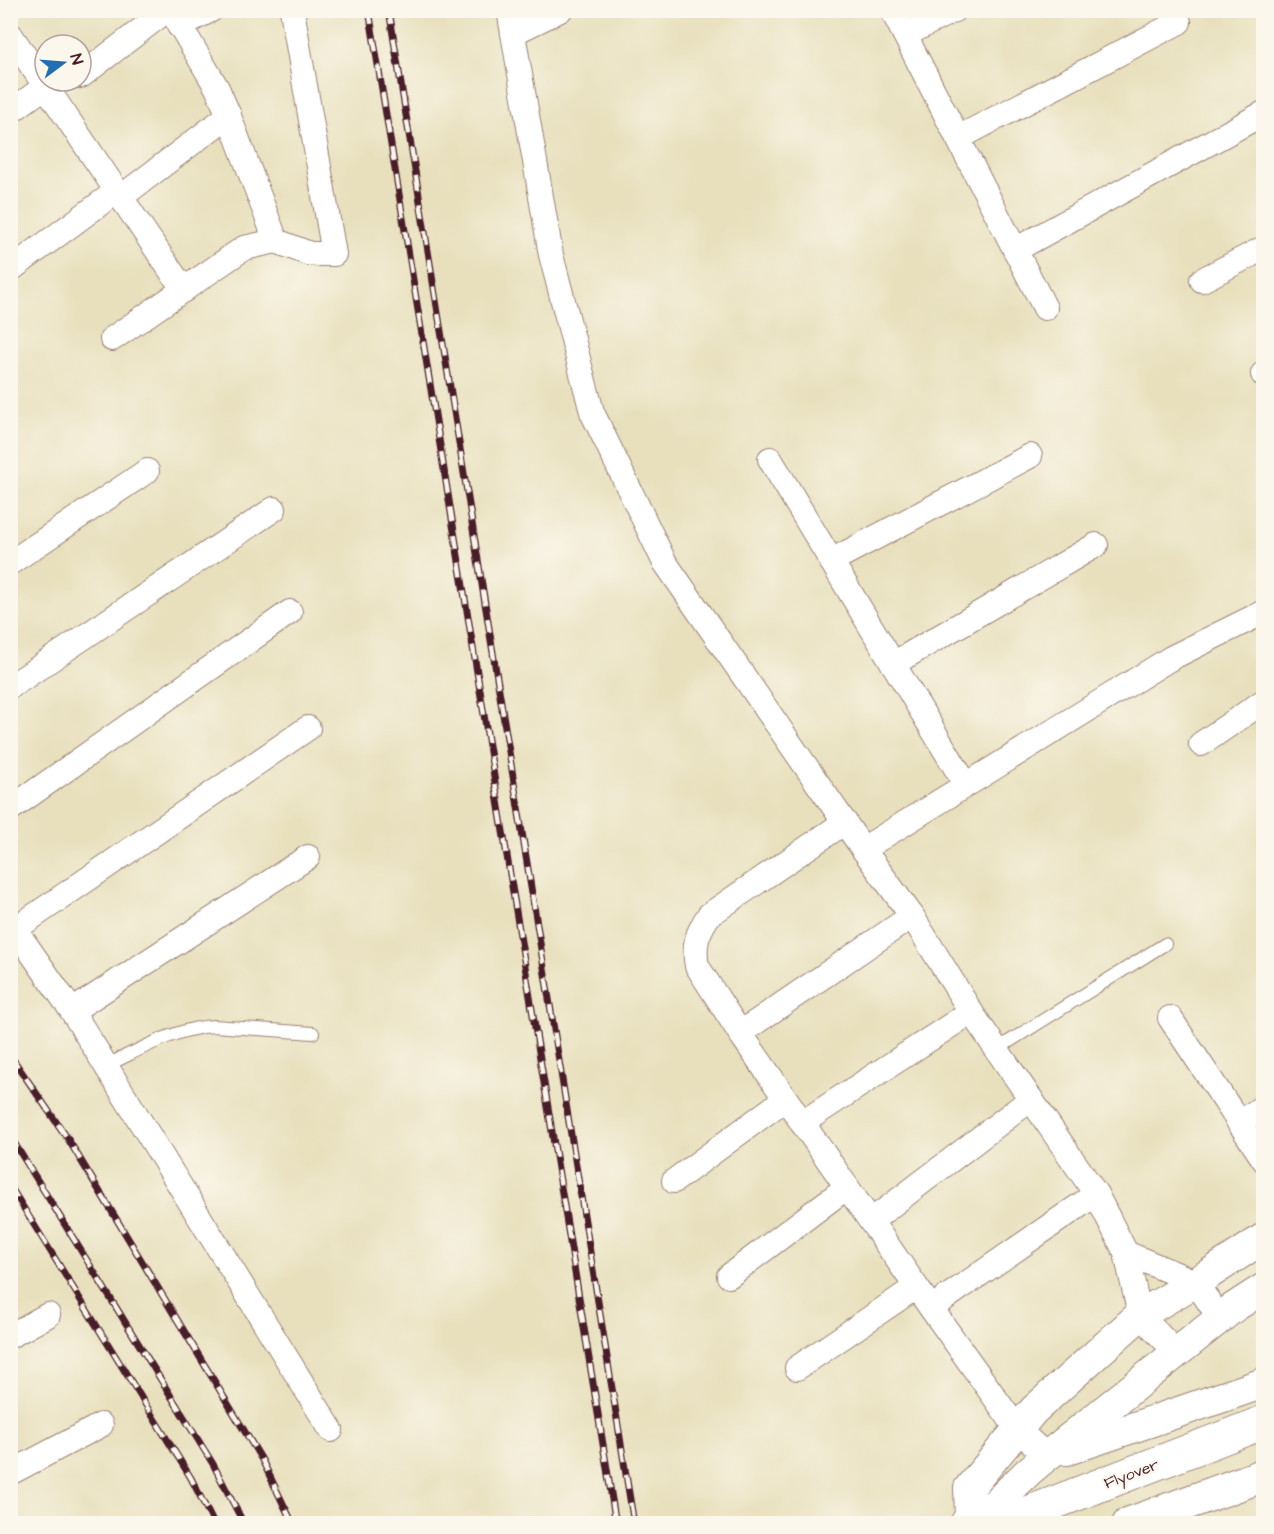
<svg xmlns="http://www.w3.org/2000/svg" width="1274" height="1534" font-family="'Architects Daughter',sans-serif">
	<style>
		.lines { fill: none; stroke-linecap: round; stroke-linejoin: round }
		.service-casing { stroke: #998074; stroke-width: 14 }
		.minor-casing { stroke: #998074; stroke-width: 26 }
		.tertiary-casing { stroke: #998074; stroke-width: 32 }
		.secondary-casing { stroke: #998074; stroke-width: 35 }
		.service { stroke: #fff; stroke-width: 12 }
		.minor { stroke: #fff; stroke-width: 24 }
		.tertiary { stroke: #fff; stroke-width: 30 }
		.secondary { stroke: #fff; stroke-width: 33 }
		.rail-casing { stroke: #4a1f2b; stroke-width: 7 }
		.rail { stroke: #fbf7ec; stroke-width: 4.5; stroke-dasharray: 14; stroke-linecap: butt }
		.labels { text-anchor: middle; stroke-width: 5; stroke-linejoin: round; paint-order: stroke }
		.street-label { font-size: 16px; fill: #4a1f2b; stroke: #fbf7ec }
	</style>
	<rect width="100%" height="100%" fill="#fbf7ec"/>
	<filter id="ink" filterUnits="userSpaceOnUse"><feTurbulence type="fractalNoise" baseFrequency=".0167" numOctaves="2"/><feDisplacementMap in="SourceGraphic" scale="12" xChannelSelector="R" yChannelSelector="G"/><feConvolveMatrix kernelMatrix="1 2 1 2 8 2 1 2 1" color-interpolation-filters="sRGB"/></filter>
	<filter id="wash" filterUnits="userSpaceOnUse"><feTurbulence type="fractalNoise" baseFrequency=".008" numOctaves="4" result="noise"/><feDisplacementMap in="SourceGraphic" scale="24" xChannelSelector="R" yChannelSelector="G"/><feGaussianBlur stdDeviation="1.35" result="paint"/><feColorMatrix in="noise" values="0 0 0 0 0 0 0 0 0 0 0 0 0 0 0 0 0 1.4 0 .05"/><feComposite in="paint" operator="in"/></filter>
	<g filter="url(#wash)">
		<rect width="100%" height="100%" fill="#e8e0bd"/>
	</g>
	<g filter="url(#ink)">
		<g class="lines">
			<defs>
				<g id="service">
					<path d="M 997,1049 L 1165,944"/>
					<path d="M 105,1066 C 140,1050 175,1028 214,1026 L 313,1033"/>
				</g>
				<g id="minor">
					<path d="M 171,10 L 217,88 L 227,111 L 276,241"/>
					<path d="M 509,10 L 551,255 L 592,412 L 664,561 L 863,849 L 912,916 L 971,1012 L 1096,1194 L 1126,1253 L 1140,1315 L 1177,1353"/>
					<path d="M 892,10 L 1045,308"/>
					<path d="M 179,26 L 211,10"/>
					<path d="M 513,33 L 560,10"/>
					<path d="M 10,34 L 184,290"/>
					<path d="M 905,35 L 954,10"/>
					<path d="M 81,76 L 167,10"/>
					<path d="M 10,112 L 46,86"/>
					<path d="M 958,138 L 1179,22"/>
					<path d="M 121,197 L 229,115"/>
					<path d="M 1015,250 L 1264,113"/>
					<path d="M 10,270 L 117,191"/>
					<path d="M 1202,280 L 1264,248"/>
					<path d="M 112,339 L 244,248 L 276,241 L 310,254 L 334,254 L 292,10"/>
					<path d="M 1263,374 L 1264,374"/>
					<path d="M 770,459 L 966,785"/>
					<path d="M 831,561 L 1030,456"/>
					<path d="M 10,563 L 147,471"/>
					<path d="M 893,664 L 1096,545"/>
					<path d="M 10,687 L 274,509"/>
					<path d="M 1201,744 L 1264,701"/>
					<path d="M 10,809 L 290,612"/>
					<path d="M 845,822 L 709,915 C 697,933 693,945 697,966 L 740,1033 L 931,1308 L 1018,1430 L 1047,1456"/>
					<path d="M 863,849 L 1171,658 L 1264,612"/>
					<path d="M 10,922 L 72,1011 L 331,1430"/>
					<path d="M 15,929 L 308,728"/>
					<path d="M 72,1011 L 308,857"/>
					<path d="M 1170,1018 L 1264,1160"/>
					<path d="M 740,1033 L 912,916"/>
					<path d="M 802,1123 L 971,1012"/>
					<path d="M 1239,1123 L 1264,1106"/>
					<path d="M 674,1181 L 785,1099"/>
					<path d="M 871,1221 L 1031,1099"/>
					<path d="M 1126,1253 L 1195,1282 L 1220,1318"/>
					<path d="M 729,1276 L 847,1187"/>
					<path d="M 931,1308 L 1096,1194"/>
					<path d="M 10,1336 L 48,1315"/>
					<path d="M 797,1368 L 916,1287"/>
					<path d="M 10,1473 L 101,1425"/>
				</g>
				<g id="tertiary">
					<path d="M 1067,1450 L 1264,1383"/>
					<path d="M 970,1516 L 969,1488 L 1034,1410 L 1140,1315 L 1209,1274 L 1264,1238"/>
					<path d="M 965,1524 L 970,1516 L 994,1505 L 1029,1471 L 1047,1456 L 1233,1308 L 1264,1288"/>
				</g>
				<g id="secondary">
					<path d="M 999,1524 L 1264,1422"/>
					<path d="M 1129,1524 L 1264,1475"/>
				</g>
			</defs>
			<use href="#service" class="service-casing"/>
			<use href="#minor" class="minor-casing"/>
			<use href="#tertiary" class="tertiary-casing"/>
			<use href="#secondary" class="secondary-casing"/>
			<use href="#service" class="service"/>
			<use href="#minor" class="minor"/>
			<use href="#tertiary" class="tertiary"/>
			<use href="#secondary" class="secondary"/>
			<defs>
				<g id="rail">
					<path d="M 369,10 L 616,1524"/>
					<path d="M 389,10 L 634,1524"/>
					<path d="M 10,1055 L 68,1139 L 262,1460 L 293,1524"/>
					<path d="M 10,1136 L 213,1464 L 244,1524"/>
					<path d="M 10,1186 L 191,1478 L 214,1524"/>
				</g>
			</defs>
			<use href="#rail" class="rail-casing"/>
			<use href="#rail" class="rail"/>
		</g>
	</g>
	<g class="labels">
		<g class="street-label">
			<text transform="translate(1131 1473) rotate(-21)" y="6">Flyover</text>
		</g>
	</g>
	<rect width="1274" height="1534" fill="none" stroke="#fbf7ec" stroke-width="36"/>
	<g transform="translate(63 63) rotate(74)"><circle r="28" fill="#fbf7ec" stroke="#b4a19f" stroke-width="1.5"/>
	<path d="M0-4.5L10 22L0 15L-10 22Z" fill="#1f6fb2"/>
	<text y="-9" font-size="16" font-weight="bold" text-anchor="middle" fill="#4a1f2b">N</text>
	</g>
</svg>
